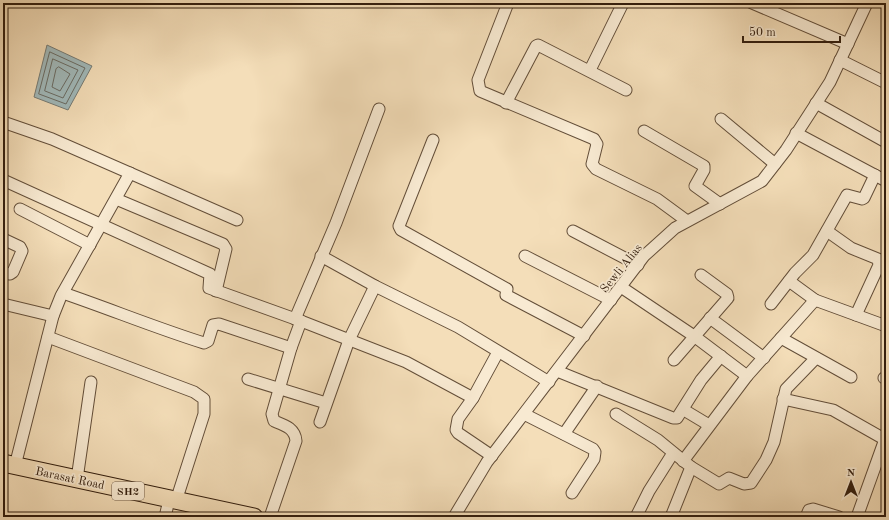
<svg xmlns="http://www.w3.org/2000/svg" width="889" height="520" font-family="'Old Standard TT',serif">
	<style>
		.water { fill: #a1b9ba; stroke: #757b75 }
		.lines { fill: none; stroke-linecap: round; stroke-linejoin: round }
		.shore { stroke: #6a6c64; stroke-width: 1 }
		.minor-casing { stroke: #634e39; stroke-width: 13 }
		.primary-casing { stroke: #331e0e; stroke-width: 19 }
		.minor { stroke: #f8ead2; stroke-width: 11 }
		.primary { stroke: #f4deb9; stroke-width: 17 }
		.labels { text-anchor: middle; stroke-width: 3.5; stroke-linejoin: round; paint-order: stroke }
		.shield { fill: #f8ead2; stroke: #6e5b49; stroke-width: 1 }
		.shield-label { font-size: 11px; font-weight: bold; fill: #331e0e }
		.street-label { font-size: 12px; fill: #331e0e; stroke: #f8ead2 }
	</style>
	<rect width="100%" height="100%" fill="#f4deb9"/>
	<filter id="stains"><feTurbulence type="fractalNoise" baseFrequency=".005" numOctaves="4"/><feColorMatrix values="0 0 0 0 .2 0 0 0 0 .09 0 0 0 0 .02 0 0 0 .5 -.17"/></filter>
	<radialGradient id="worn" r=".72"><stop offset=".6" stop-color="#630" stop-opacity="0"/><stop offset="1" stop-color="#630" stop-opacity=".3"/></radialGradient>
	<path class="water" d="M 47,45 L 92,66 L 68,110 L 34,97 Z"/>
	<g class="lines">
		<g class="shore">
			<path d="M 50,52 L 85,68 L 66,104 L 39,94 Z"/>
			<path d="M 53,59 L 78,70 L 63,98 L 45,91 Z"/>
			<path d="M 59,67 L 70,74 L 60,91 L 52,87 L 56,69 Z"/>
		</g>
		<defs>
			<g id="minor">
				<path d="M 508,3 L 478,80 L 480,91 L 594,139 L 597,144 L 592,164 L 596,169 L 657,199 L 687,221"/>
				<path d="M 752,3 L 848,44"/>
				<path d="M 840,60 L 886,83"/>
				<path d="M 590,70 L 623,3"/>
				<path d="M 506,103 L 536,46 L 538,45 L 626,90"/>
				<path d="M 816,103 L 886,142"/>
				<path d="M 721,119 L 775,164"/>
				<path d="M 3,122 L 52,139 L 237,220"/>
				<path d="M 644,131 L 704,166 L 704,170 L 695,186 L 720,204"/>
				<path d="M 796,133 L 886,181"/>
				<path d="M 433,140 L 399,226 L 401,230 L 507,289 L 506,295 L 584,336"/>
				<path d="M 3,180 L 210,274 L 209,288 L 301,321 L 406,362 L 473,398"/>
				<path d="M 116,199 L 223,244 L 226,249 L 216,291"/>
				<path d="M 20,209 L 90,245"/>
				<path d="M 573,231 L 638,265"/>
				<path d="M 3,239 L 20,247 L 22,251 L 13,272 L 10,274 L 3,273"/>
				<path d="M 321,256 L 375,286"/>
				<path d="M 525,256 L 611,300"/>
				<path d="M 789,281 L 815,300"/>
				<path d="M 621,287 L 694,336 L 747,376"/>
				<path d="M 63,293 C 110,309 156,328 204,343 L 208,341 L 213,325 L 219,324 L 291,348"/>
				<path d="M 3,304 L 53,316"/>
				<path d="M 771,304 L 795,273 L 813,255 L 847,195 L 862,199 L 864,198 L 875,175"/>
				<path d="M 856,315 L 886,326"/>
				<path d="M 710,318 L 764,358"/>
				<path d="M 295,319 L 336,223 L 379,109"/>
				<path d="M 48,337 L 194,392 L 204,399 L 204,414 L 176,501"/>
				<path d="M 781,338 L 851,377"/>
				<path d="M 674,360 L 728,298 L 727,294 L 701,275"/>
				<path d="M 557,371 L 673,418 L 677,418 L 701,380 L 721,356"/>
				<path d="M 884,378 L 886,379"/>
				<path d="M 248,379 L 326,403"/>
				<path d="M 783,399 L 833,410 L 886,440"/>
				<path d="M 684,410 L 709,425"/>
				<path d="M 524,414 L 593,449 L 595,452 L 594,459 L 572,493"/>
				<path d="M 616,414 L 658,440 L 691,467 L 671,517"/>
				<path d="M 320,422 L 349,340 L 375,286 L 458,327 L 549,382"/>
				<path d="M 564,434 L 597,386"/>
				<path d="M 492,456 L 458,433 L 456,430 L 458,419 L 473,398 L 498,352"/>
				<path d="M 683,461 L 747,376 L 815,300 L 856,315 L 879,265 L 878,259 L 851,248 L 827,231"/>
				<path d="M 15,466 L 53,316 L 61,296 L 130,173"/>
				<path d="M 691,467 L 719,484 L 729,478 L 744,484 L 751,483 L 766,460 L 774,442 L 786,389 L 816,358"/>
				<path d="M 77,479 L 91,382"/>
				<path d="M 165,517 L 169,500"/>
				<path d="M 270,517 L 296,441 C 295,428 284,425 274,421 L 272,414 L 291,348 L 301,321"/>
				<path d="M 454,517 L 487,462 L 644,256 L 675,228 L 762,181 L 786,150 L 830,82 L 867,3"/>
				<path d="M 636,517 L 649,491 L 673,453"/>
				<path d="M 806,517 L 809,510 L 813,509 L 839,517"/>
				<path d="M 857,517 L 885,439"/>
			</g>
			<path id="primary" d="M 3,463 L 254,517"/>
		</defs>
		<use href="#minor" class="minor-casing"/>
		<use href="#primary" class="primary-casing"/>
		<use href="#minor" class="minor"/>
		<use href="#primary" class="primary"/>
	</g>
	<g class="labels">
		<rect class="shield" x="112" y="482" width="32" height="18" rx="3"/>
		<g class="shield-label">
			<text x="128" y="495">SH2</text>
		</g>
		<g class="street-label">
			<text transform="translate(621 268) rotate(-51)" y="4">Sewli Alias</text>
			<text transform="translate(70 478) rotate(12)" y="4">Barasat Road</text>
		</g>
	</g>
	<rect width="889" height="520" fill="none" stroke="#f4deb9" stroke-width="16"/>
	<rect x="4" y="4" width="881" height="512" fill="none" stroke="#331e0e" stroke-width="2"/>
	<rect x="8" y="8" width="873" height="504" fill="none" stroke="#331e0e"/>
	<g transform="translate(851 482)" stroke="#f8ead2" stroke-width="3" paint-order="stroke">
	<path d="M0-3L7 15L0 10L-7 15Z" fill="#331e0e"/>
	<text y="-6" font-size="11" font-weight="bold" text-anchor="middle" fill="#331e0e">N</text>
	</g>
	<path d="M743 36v6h97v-6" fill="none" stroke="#331e0e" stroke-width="2"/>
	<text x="749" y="36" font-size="12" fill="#331e0e" stroke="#f8ead2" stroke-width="3" paint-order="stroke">50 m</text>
	<rect width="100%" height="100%" filter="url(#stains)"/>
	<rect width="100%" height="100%" fill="url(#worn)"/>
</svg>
